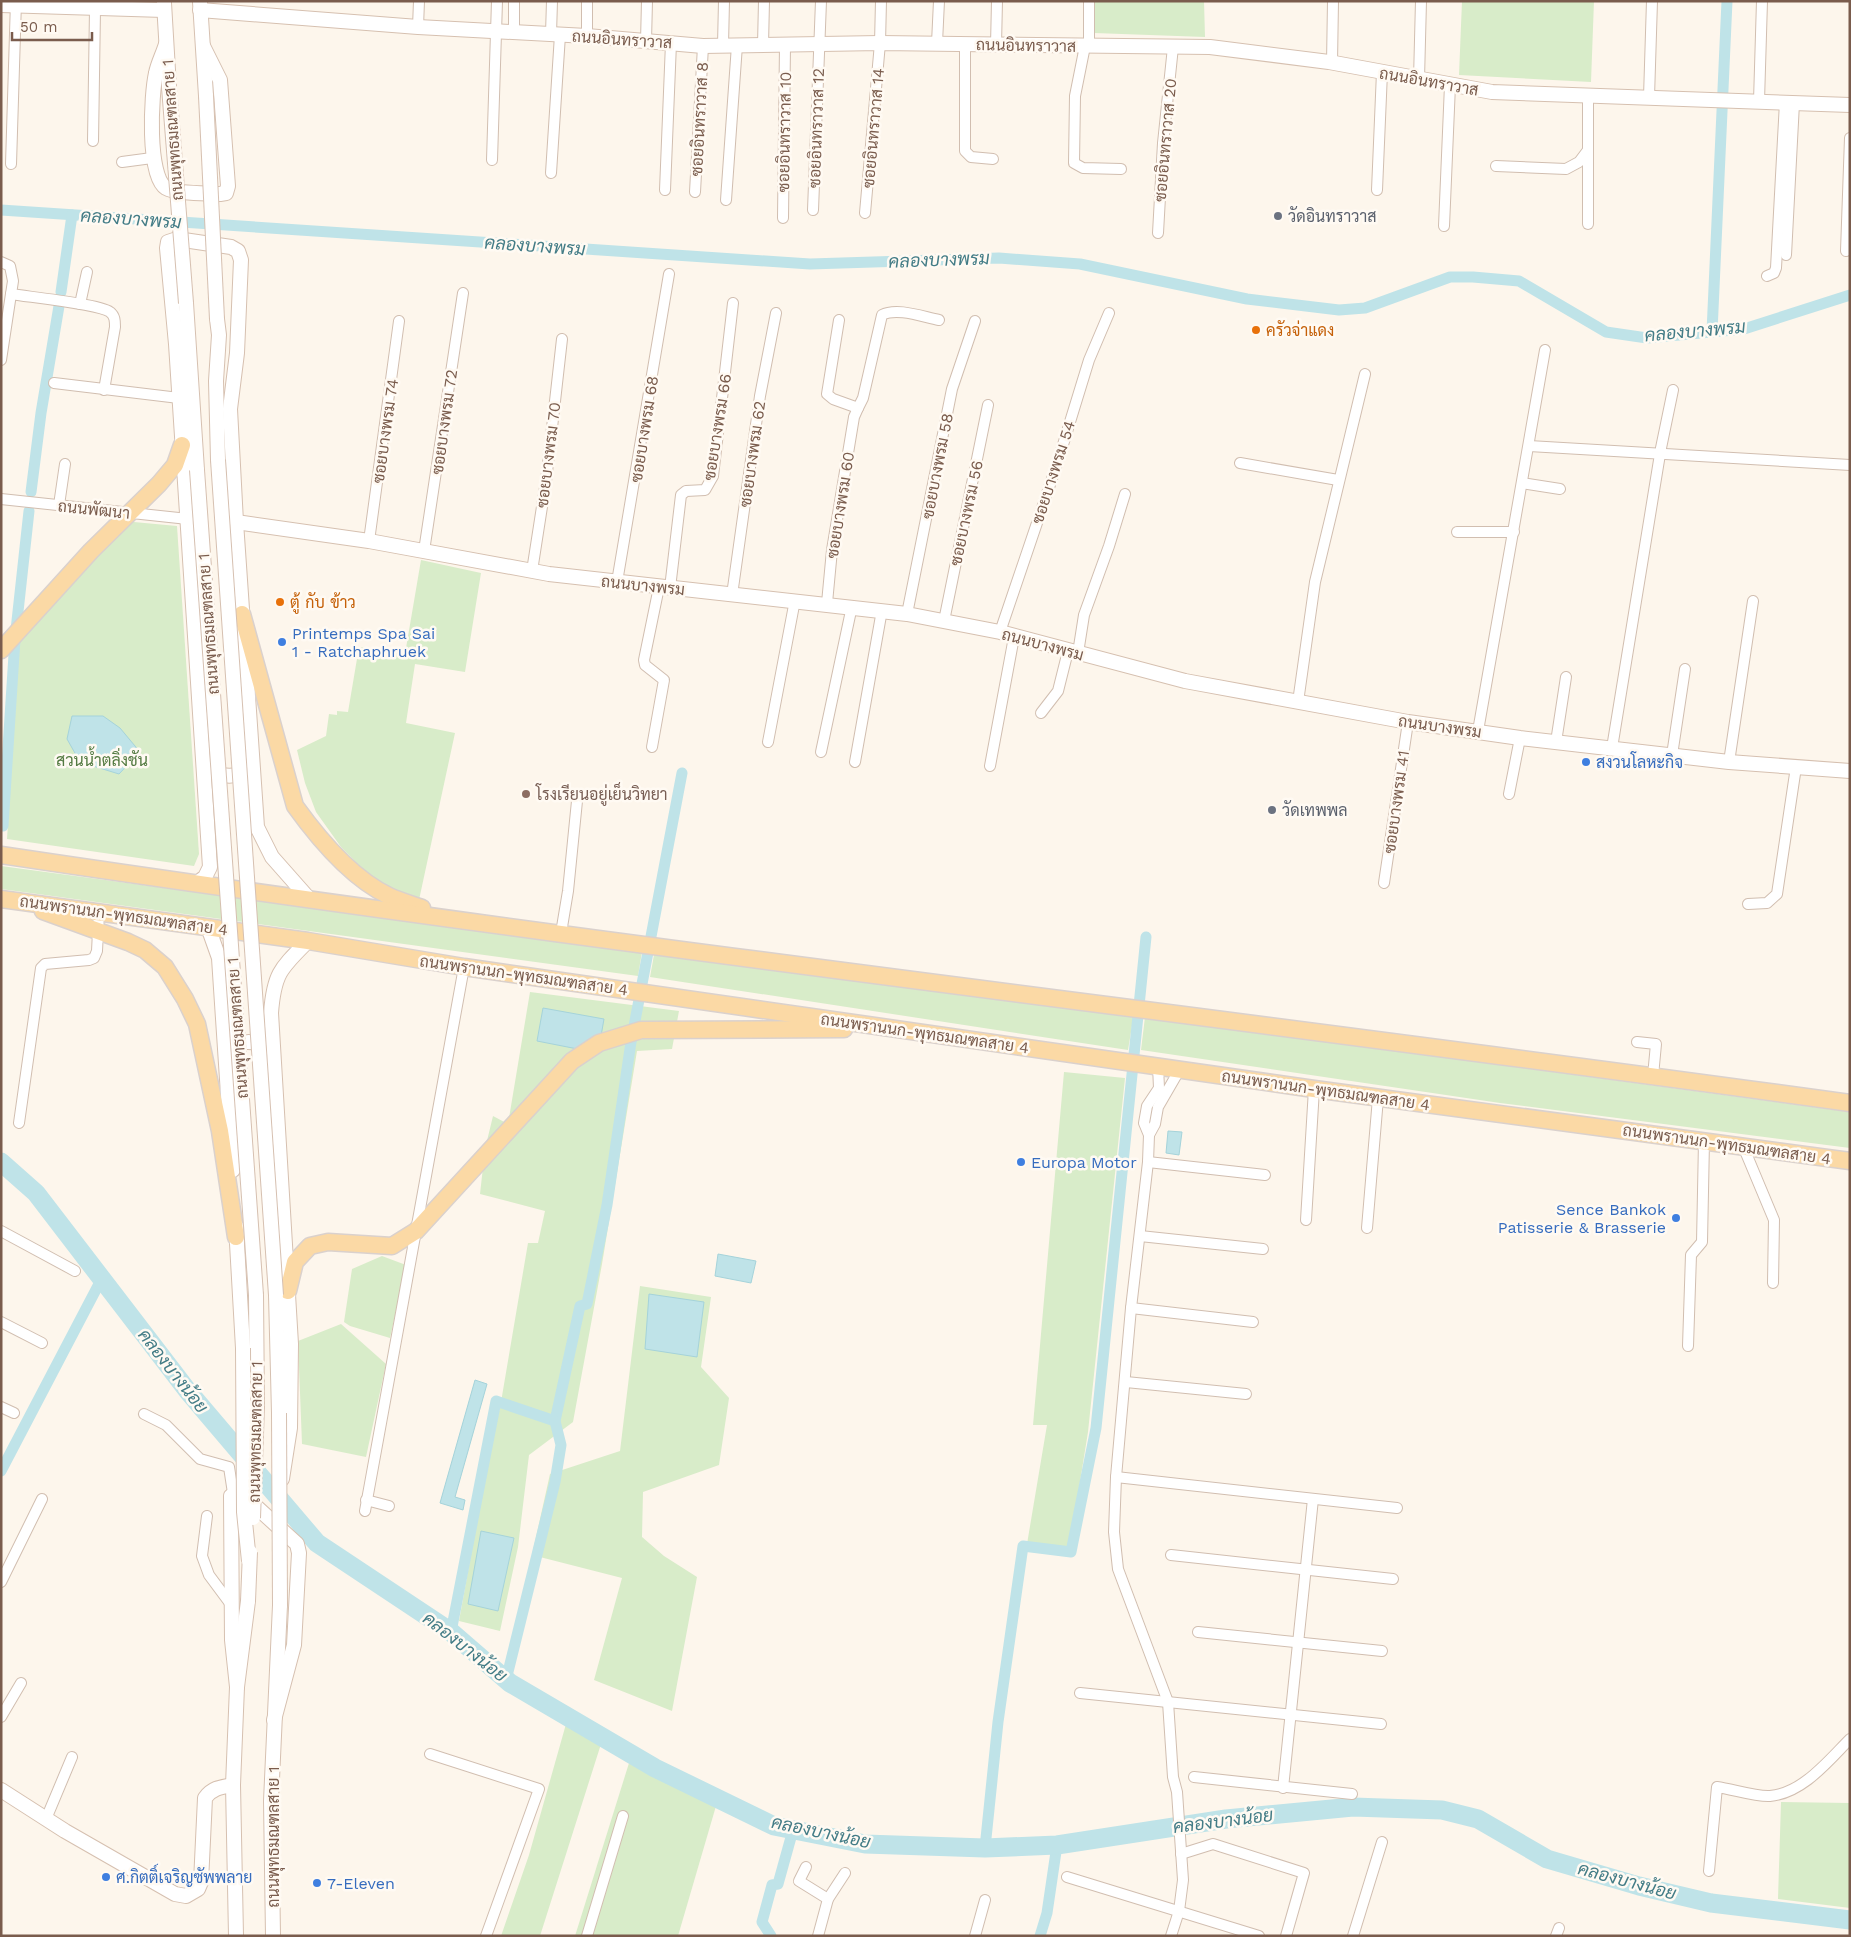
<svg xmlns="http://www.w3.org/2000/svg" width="1851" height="1937" font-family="'Work Sans',Sarabun,sans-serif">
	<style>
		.green { fill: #d8ecc9 }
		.water { fill: #bfe3e8; stroke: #a5d3da }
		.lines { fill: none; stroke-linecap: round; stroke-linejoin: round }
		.canal { stroke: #bfe3e8; stroke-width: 11 }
		.river { stroke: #bfe3e8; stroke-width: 19 }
		.street-casing { stroke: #d1beb0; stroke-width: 12 }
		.secondary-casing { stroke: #d6c0b0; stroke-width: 16 }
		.primary-casing { stroke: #dad1cd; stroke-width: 19 }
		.street { stroke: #fff; stroke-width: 10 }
		.secondary { stroke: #fff; stroke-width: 14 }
		.primary { stroke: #fbd9a5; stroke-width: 16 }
		.secondary-bridge-casing { stroke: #d6c0b0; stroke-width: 16; stroke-linecap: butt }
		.secondary-bridge { stroke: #fff; stroke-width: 14 }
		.worship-dot { fill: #6b7280; stroke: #fffaf3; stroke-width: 2 }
		.food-dot { fill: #e8710a; stroke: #fffaf3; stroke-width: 2 }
		.shop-dot { fill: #3f7fe0; stroke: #fffaf3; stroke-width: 2 }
		.education-dot { fill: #8d6e63; stroke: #fffaf3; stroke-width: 2 }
		.labels { text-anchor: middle; stroke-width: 5; stroke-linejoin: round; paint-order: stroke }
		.street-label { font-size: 16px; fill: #7a5c4d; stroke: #fffaf3 }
		.worship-label { font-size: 16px; fill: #5b616d; stroke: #fffaf3; text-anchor: start }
		.food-label { font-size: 16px; fill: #c56008; stroke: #fffaf3; text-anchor: start }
		.shop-label { font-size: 16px; fill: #366cbe; stroke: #fffaf3; text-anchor: start }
		.park-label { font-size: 16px; fill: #537a41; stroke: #fffaf3 }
		.education-label { font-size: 16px; fill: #785e54; stroke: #fffaf3; text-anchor: start }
		.water-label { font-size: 18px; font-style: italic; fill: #437c86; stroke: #fffaf3 }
	</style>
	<rect width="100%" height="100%" fill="#fdf6ec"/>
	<g class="green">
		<path d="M 1095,1 L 1204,1 L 1205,37 L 1094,33 Z"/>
		<path d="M 1462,1 L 1594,1 L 1591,82 L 1459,75 Z"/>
		<path d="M 123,521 L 177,526 L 199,854 L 194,866 L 7,839 L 20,628 Z"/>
		<path d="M 421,560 L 481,573 L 465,672 L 415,664 L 406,723 L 455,733 L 419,900 L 388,895 L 341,847 L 316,812 L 305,783 L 297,750 L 326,736 L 329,714 L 337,715 L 337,711 L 348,712 L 359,647 L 405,654 Z"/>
		<path d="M 1,866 L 642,952 L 638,976 L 1,889 Z"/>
		<path d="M 654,955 L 1134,1014 L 1128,1050 L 650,977 Z"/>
		<path d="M 530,992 L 679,1011 L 672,1049 L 637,1051 L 602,1264 L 573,1422 L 529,1455 L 518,1547 L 500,1631 L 459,1621 L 483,1488 L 501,1402 L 528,1243 L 538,1243 L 545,1211 L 480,1194 L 485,1149 L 493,1116 L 508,1124 Z"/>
		<path d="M 1145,1017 L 1850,1112 L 1850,1148 L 1500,1103 L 1141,1050 Z"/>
		<path d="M 1064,1072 L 1125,1078 L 1088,1432 L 1069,1550 L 1027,1544 L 1047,1425 L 1033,1425 Z"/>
		<path d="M 382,1256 L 406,1265 L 390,1338 L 350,1326 L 344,1322 L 352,1269 Z"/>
		<path d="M 640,1286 L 711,1297 L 701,1367 L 729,1398 L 719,1465 L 643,1492 L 642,1537 L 664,1556 L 697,1577 L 672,1711 L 594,1680 L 622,1578 L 532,1555 L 550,1474 L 620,1451 Z"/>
		<path d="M 341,1324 L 386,1364 L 366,1457 L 302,1444 L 298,1341 Z"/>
		<path d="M 566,1724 L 601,1744 L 540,1936 L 501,1936 L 529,1855 Z"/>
		<path d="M 629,1763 L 716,1806 L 678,1936 L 575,1936 Z"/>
		<path d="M 1781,1802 L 1850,1803 L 1850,1908 L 1778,1899 Z"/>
	</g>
	<g class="water">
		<path d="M 72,716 L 103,716 L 120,728 L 140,752 L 119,774 L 80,762 L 67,739 Z"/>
		<path d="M 543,1008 L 604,1019 L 598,1053 L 537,1041 Z"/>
		<path d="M 1168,1131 L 1182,1132 L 1179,1155 L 1166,1153 Z"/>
		<path d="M 718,1254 L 756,1261 L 751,1283 L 715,1276 Z"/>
		<path d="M 649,1294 L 704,1302 L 697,1357 L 645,1349 Z"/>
		<path d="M 475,1380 L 487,1384 L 455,1497 L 465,1500 L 463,1510 L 440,1503 Z"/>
		<path d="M 481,1531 L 514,1538 L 498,1611 L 468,1604 Z"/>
	</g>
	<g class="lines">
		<g class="canal">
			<path d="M 1,210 L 810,264 L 999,258 L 1080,264 L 1247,299 L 1339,310 L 1365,308 L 1450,277 L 1473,277 L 1519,281 L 1606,332 L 1647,338 L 1744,329 L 1850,295"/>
			<path d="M 61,292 L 72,215"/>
			<path d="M 1712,332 L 1727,1"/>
			<path d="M 31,492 L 41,413 L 59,306"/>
			<path d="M 3,826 L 15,639 L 29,511"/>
			<path d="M 1,1471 L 101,1280"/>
			<path d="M 451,1632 L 496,1401 L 555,1421 L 580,1306 L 587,1304 L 607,1205 L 631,1042 L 682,773"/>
			<path d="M 506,1680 L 555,1482 L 561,1445 L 555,1421"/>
			<path d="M 985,1848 L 998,1722 L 1023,1546 L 1071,1552 L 1096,1428 L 1146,937"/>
			<path d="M 771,1936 L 762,1922 L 772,1885 L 778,1884 L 793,1830"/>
			<path d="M 1040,1936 L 1047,1913 L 1057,1845"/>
		</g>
		<path class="river" d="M 1,1162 L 36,1193 L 187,1390 L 317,1543 L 451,1632 L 510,1683 L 655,1768 L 774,1826 L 865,1844 L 985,1848 L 1057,1845 L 1226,1819 L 1353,1807 L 1442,1810 L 1478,1819 L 1547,1859 L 1639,1886 L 1711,1903 L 1850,1920"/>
		<defs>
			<g id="street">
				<path d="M 418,27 L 419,1"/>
				<path d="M 514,32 L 514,1"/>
				<path d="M 551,34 L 552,1"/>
				<path d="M 587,36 L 587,1"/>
				<path d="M 646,41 L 647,1"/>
				<path d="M 937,43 L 939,1"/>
				<path d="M 965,44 L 965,151 L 971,157 L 993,159"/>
				<path d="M 723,45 L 724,1"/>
				<path d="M 763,45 L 764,1"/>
				<path d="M 996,45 L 997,1"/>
				<path d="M 1085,46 L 1075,96 L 1074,163 L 1083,168 L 1121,169"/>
				<path d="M 1089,46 L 1089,1"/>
				<path d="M 1332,63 L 1333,1"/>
				<path d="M 1419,79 L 1421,1"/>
				<path d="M 1649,97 L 1652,1"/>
				<path d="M 1759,101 L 1762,1"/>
				<path d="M 93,141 L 95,9"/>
				<path d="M 492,160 L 497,1"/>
				<path d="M 122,162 L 152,158"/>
				<path d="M 11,164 L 16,1"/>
				<path d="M 1496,166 L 1566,169 L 1579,162 L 1588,150"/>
				<path d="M 551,173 L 560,35"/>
				<path d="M 665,190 L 671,43"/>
				<path d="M 1377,190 L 1382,72"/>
				<path d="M 695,192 L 703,46"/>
				<path d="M 726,200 L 737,45"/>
				<path d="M 813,210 L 821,1"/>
				<path d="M 865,213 L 880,43 L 881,1"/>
				<path d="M 783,218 L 785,45"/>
				<path d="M 1588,224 L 1588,95"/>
				<path d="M 1444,226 L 1450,85"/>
				<path d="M 1158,233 L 1163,143 L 1173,47"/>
				<path d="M 1846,251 L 1850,138"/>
				<path d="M 1786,255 L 1794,103"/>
				<path d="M 1,262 L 10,266 L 13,281 L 11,294"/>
				<path d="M 1767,276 L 1774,273 L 1776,268 L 1785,102"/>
				<path d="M 80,304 L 87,272"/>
				<path d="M 1,360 L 11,294 C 29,297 99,304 110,312 C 115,316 115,321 115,327 L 104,390"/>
				<path d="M 54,383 L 179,398"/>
				<path d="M 858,408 L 863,398 L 882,315 C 897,307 923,317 939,320"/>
				<path d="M 1529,446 L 1850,465"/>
				<path d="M 1240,463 L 1338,480"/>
				<path d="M 1522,483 L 1560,489"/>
				<path d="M 1,499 L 188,519"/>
				<path d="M 59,505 L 65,464"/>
				<path d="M 1457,532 L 1514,532"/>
				<path d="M 369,541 L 399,321"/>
				<path d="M 424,551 L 463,293"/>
				<path d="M 532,571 L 546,481 L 562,339"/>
				<path d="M 617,582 L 669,274"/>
				<path d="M 670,588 L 681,495 L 686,491 L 705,490 L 713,476 L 733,303"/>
				<path d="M 732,595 L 760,396 L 776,313"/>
				<path d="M 827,603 L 832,550 L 854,417 L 858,408 L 833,399 L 827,394 L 839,320"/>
				<path d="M 907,614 L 952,389 L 975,321"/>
				<path d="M 944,621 L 988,405"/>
				<path d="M 1000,632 L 1058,461 L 1089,360 L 1109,313"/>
				<path d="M 1078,653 L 1084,615 L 1109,546 L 1125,494"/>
				<path d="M 1298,702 L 1315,582 L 1365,374"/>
				<path d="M 1041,713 L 1058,691 L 1068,651"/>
				<path d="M 1478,731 L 1545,350"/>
				<path d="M 768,742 L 795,600"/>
				<path d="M 1556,742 L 1566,677"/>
				<path d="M 652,747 L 664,680 L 645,665 L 644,660 L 659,587"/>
				<path d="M 1612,748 L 1661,448 L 1673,390"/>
				<path d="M 821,752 L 852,606"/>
				<path d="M 1672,755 L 1685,669"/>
				<path d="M 855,762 L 882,610"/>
				<path d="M 1729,762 L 1753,601"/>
				<path d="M 990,766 L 1014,637"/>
				<path d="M 1509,794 L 1520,738"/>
				<path d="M 1384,883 L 1408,722"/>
				<path d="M 1748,904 L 1767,903 L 1777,894 L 1796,767"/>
				<path d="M 561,933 L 568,891 L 577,801"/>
				<path d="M 1637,1042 L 1656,1044 L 1653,1076"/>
				<path d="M 1158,1066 L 1159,1088 L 1147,1106 L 1144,1123 L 1149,1135 L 1148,1162 L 1131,1308 L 1116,1477 L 1114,1532 L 1118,1569 L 1168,1702 L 1173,1777 L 1177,1792 L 1183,1880 L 1179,1911 L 1171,1936"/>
				<path d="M 19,1123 L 41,968 L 45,964 L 89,960 L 94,958 L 97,951 L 99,912"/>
				<path d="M 1149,1135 L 1155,1124 L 1158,1107 L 1180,1069"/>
				<path d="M 1743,1146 L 1774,1220 L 1773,1283"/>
				<path d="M 1148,1162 L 1265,1175"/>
				<path d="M 1306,1220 L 1314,1089"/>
				<path d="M 1367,1228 L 1378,1098"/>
				<path d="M 1,1231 L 75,1271"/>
				<path d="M 1140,1236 L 1263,1249"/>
				<path d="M 1131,1308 L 1253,1322"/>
				<path d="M 1,1322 L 42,1343"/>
				<path d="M 1688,1346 L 1691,1255 L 1702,1242 L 1704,1141"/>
				<path d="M 1126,1382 L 1246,1394"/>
				<path d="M 1,1407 L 14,1413"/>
				<path d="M 144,1414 L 166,1425 L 200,1459 L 229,1467 L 233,1493"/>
				<path d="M 1116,1477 L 1397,1508"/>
				<path d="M 366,1500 L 389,1506"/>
				<path d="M 365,1511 L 464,967"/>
				<path d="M 207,1516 L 202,1556 L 209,1575 L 232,1606"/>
				<path d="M 1171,1555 L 1393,1579"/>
				<path d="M 1,1582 L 42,1499"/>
				<path d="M 1198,1632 L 1382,1651"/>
				<path d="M 1080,1693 L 1381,1724"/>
				<path d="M 1,1717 L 21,1683"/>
				<path d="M 430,1754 L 539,1789 L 486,1936"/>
				<path d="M 1194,1777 L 1352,1794"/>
				<path d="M 1283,1788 L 1313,1499"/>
				<path d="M 46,1819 L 72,1757"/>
				<path d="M 1181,1854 L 1213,1844 L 1304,1873 L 1286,1936"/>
				<path d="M 806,1867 L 799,1881 L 828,1899"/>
				<path d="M 1709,1871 L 1717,1787 C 1732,1789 1756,1797 1770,1796 C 1803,1793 1828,1761 1850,1739"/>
				<path d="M 1067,1877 L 1259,1936"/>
				<path d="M 587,1936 L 623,1816"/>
				<path d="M 818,1936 L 828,1899 L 845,1873"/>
				<path d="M 975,1936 L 985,1900"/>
				<path d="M 1353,1936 L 1382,1842"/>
				<path d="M 1556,1936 L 1559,1928"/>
			</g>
			<g id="secondary">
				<path d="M 200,2 L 206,96"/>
				<path d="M 164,3 L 169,87"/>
				<path d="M 1,5 L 164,10"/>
				<path d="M 200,10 L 418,27 L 587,36 L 703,46 L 880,43 L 1210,47 L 1329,62 L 1492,92 L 1850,105"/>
				<path d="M 166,44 C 163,54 158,63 156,73 C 151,95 147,176 166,188 C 176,194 208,193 220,194 L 226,193 L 228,186 L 220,80 L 203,46"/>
				<path d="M 186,303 L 197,470"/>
				<path d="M 217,319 L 219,335 L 216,381 L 218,460"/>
				<path d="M 236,522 L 369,541 L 549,574 L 907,614 L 1000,632 L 1185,681 L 1408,722 L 1520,738 L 1729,762 L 1850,771"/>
				<path d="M 211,767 C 222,779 236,778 249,768"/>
				<path d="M 197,883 L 205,877 L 210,867 L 176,344 L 167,248 L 168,242 L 177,239 L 231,247 L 238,251 L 241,260 L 237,353 L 230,409 L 236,522 L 257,827 L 272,857 L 310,900"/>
				<path d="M 208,927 L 219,958 L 233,1170"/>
				<path d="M 229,1051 C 237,1039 257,1040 267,1049"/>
				<path d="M 236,1226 L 243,1348"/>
				<path d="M 256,1295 L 257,1406"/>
				<path d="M 276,1295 L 279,1413"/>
				<path d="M 282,1479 L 290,1428 L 291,1344 L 271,1013 C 274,973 281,968 308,941"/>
				<path d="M 237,1687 L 232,1640 L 231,1496 L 239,1491 L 297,1544 L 299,1553 L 294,1645 L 274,1720"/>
				<path d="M 1,1790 L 65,1831 L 175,1894 L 186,1896 L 198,1889 L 201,1882 L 205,1798 C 212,1788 221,1787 233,1785"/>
				<path d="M 236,1936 L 233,1785 L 237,1687 L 248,1601"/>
				<path d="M 273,1936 L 271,1801 L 280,1605"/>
			</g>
			<g id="primary">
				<path d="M 242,614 L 295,806 C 318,838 353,879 389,896 C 400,901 411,904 422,908"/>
				<path d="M 1,650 L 91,551 L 159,484 L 175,465 L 182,445"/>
				<path d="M 1,855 C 616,947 1234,1018 1850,1103"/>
				<path d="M 1,899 L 308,941 L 464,967 L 1314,1089 L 1850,1161"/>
				<path d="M 43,911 L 128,942 L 145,950 L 165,967 L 185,999 L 197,1024 L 220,1131 L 236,1237"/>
				<path d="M 288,1291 L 295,1262 L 310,1246 L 328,1242 L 392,1246 L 416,1231 L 572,1061 L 599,1043 L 641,1030 L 844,1029"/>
			</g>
		</defs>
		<use href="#street" class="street-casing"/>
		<use href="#secondary" class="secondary-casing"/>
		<use href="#primary" class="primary-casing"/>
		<use href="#street" class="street"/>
		<use href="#secondary" class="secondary"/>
		<use href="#primary" class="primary"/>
		<defs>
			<g id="secondary-bridge">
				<path d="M 169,87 L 186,303"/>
				<path d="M 206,96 L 217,319"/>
				<path d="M 218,460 L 276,1295"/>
				<path d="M 197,470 L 256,1295"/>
				<path d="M 243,1348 L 244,1512 L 249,1561"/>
				<path d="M 279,1413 L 280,1605"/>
				<path d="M 253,1518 L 257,1406"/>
				<path d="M 248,1601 L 250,1552"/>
			</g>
		</defs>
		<use href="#secondary-bridge" class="secondary-bridge-casing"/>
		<use href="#secondary-bridge" class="secondary-bridge"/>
	</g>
	<g class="worship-dot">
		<circle cx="1278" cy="216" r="5"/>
		<circle cx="1272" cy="810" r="5"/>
	</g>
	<g class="food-dot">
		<circle cx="1256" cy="330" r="5"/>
		<circle cx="280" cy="602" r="5"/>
	</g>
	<g class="shop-dot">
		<circle cx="282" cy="642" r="5"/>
		<circle cx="1586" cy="762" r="5"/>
		<circle cx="1021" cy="1162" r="5"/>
		<circle cx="1676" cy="1218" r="5"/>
		<circle cx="106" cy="1877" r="5"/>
		<circle cx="317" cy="1883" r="5"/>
	</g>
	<circle class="education-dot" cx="526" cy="794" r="5"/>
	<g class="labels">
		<g class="street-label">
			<text transform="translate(622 39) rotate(4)" y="6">ถนนอินทราวาส</text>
			<text transform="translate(1026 45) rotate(1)" y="6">ถนนอินทราวาส</text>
			<text transform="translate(1429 81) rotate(10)" y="6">ถนนอินทราวาส</text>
			<text transform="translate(699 119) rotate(-87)" y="6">ซอยอินทราวาส 8</text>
			<text transform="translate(816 128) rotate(-88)" y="6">ซอยอินทราวาส 12</text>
			<text transform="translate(873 128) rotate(-85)" y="6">ซอยอินทราวาส 14</text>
			<text transform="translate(172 130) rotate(-94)" y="6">ถนนพุทธมณฑลสาย 1</text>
			<text transform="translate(784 132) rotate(-89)" y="6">ซอยอินทราวาส 10</text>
			<text transform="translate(1165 140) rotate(-85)" y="6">ซอยอินทราวาส 20</text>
			<text transform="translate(444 422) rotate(-82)" y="6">ซอยบางพรม 72</text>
			<text transform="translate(717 427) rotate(-81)" y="6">ซอยบางพรม 66</text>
			<text transform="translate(644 429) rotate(-81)" y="6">ซอยบางพรม 68</text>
			<text transform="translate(385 431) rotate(-82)" y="6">ซอยบางพรม 74</text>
			<text transform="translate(752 454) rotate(-82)" y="6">ซอยบางพรม 62</text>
			<text transform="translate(548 455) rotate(-83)" y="6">ซอยบางพรม 70</text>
			<text transform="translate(937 466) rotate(-79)" y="6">ซอยบางพรม 58</text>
			<text transform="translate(1053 472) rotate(-72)" y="6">ซอยบางพรม 54</text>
			<text transform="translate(840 505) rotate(-81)" y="6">ซอยบางพรม 60</text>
			<text transform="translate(94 509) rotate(6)" y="6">ถนนพัฒนา</text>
			<text transform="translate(966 513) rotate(-78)" y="6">ซอยบางพรม 56</text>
			<text transform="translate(643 585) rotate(6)" y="6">ถนนบางพรม</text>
			<text transform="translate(208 624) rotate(-94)" y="6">ถนนพุทธมณฑลสาย 1</text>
			<text transform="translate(1043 644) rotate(15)" y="6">ถนนบางพรม</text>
			<text transform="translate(1440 726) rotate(8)" y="6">ถนนบางพรม</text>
			<text transform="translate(1396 802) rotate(-82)" y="6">ซอยบางพรม 41</text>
			<text transform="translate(124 915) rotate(8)" y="6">ถนนพรานนก-พุทธมณฑลสาย 4</text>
			<text transform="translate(524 975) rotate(8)" y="6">ถนนพรานนก-พุทธมณฑลสาย 4</text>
			<text transform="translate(237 1028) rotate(-94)" y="6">ถนนพุทธมณฑลสาย 1</text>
			<text transform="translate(925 1033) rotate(8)" y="6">ถนนพรานนก-พุทธมณฑลสาย 4</text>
			<text transform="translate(1326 1090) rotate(8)" y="6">ถนนพรานนก-พุทธมณฑลสาย 4</text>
			<text transform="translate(1727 1144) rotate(8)" y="6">ถนนพรานนก-พุทธมณฑลสาย 4</text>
			<text transform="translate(255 1432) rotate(-89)" y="6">ถนนพุทธมณฑลสาย 1</text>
			<text transform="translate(273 1837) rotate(-90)" y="6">ถนนพุทธมณฑลสาย 1</text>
		</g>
		<g class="worship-label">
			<text x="1288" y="222">วัดอินทราวาส</text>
			<text x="1282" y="816">วัดเทพพล</text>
		</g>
		<g class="food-label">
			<text x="1266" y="336">ครัวจ่าแดง</text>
			<text x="290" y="608">ตู้ กับ ข้าว</text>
		</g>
		<g class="shop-label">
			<text x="292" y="639">Printemps Spa Sai<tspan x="292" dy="18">1 - Ratchaphruek</tspan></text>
			<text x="1596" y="768">สงวนโลหะกิจ</text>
			<text x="1031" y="1168">Europa Motor</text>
			<text x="1666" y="1215" text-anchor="end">Sence Bankok<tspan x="1666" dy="18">Patisserie &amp; Brasserie</tspan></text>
			<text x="116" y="1883">ศ.กิตติ์เจริญซัพพลาย</text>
			<text x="327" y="1889">7-Eleven</text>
		</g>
		<g class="park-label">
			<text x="102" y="766">สวนน้ำตลิ่งชัน</text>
		</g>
		<g class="education-label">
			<text x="536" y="800">โรงเรียนอยู่เย็นวิทยา</text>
		</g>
		<g class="water-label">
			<text transform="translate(131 219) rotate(4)" y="6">คลองบางพรม</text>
			<text transform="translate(535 246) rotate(4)" y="6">คลองบางพรม</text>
			<text transform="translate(939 260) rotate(-2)" y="6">คลองบางพรม</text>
			<text transform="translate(1695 331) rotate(-5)" y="6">คลองบางพรม</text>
			<text transform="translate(173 1371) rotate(52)" y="6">คลองบางน้อย</text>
			<text transform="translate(465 1647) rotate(38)" y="6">คลองบางน้อย</text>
			<text transform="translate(1223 1821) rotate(-7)" y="6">คลองบางน้อย</text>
			<text transform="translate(821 1832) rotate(12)" y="6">คลองบางน้อย</text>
			<text transform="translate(1627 1881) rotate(15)" y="6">คลองบางน้อย</text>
		</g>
	</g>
	<rect width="1851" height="1937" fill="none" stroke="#7a5c4d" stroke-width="5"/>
	<path d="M12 32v8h80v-8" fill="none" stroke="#7a5c4d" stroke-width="2.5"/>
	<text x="20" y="32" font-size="15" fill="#7a5c4d" stroke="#fffaf3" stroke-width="4" paint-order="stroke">50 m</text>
</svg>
